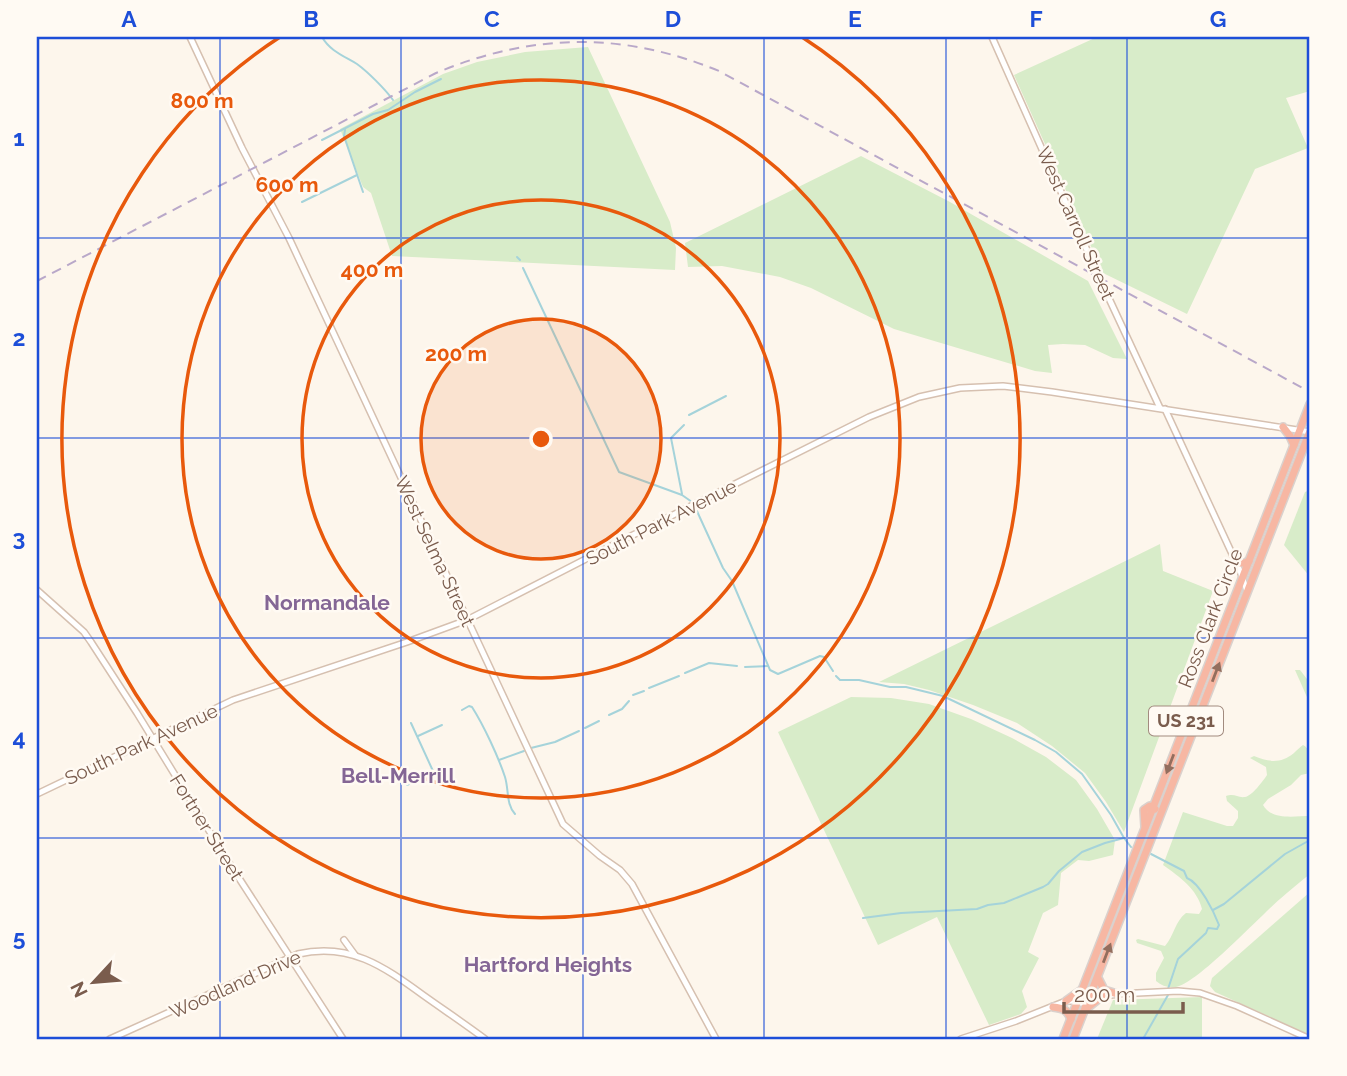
<svg xmlns="http://www.w3.org/2000/svg" width="1347" height="1076" font-family="Raleway,sans-serif">
	<style>
		.green { fill: #d8ecc9 }
		.lines { fill: none; stroke-linecap: round; stroke-linejoin: round }
		.stream { stroke: #a5d3da; stroke-width: 2 }
		.secondary-casing { stroke: #d6c0b0; stroke-width: 8 }
		.highway-casing { stroke: #dad1cd; stroke-width: 10 }
		.secondary { stroke: #fff; stroke-width: 5 }
		.highway { stroke: #f7b7a3; stroke-width: 7 }
		.rail { stroke: #b9a8c9; stroke-width: 2; stroke-dasharray: 10 7; stroke-linecap: butt }
		.oneway { fill: #936e5e }
		.grid { fill: none; stroke: #1d4ed8; stroke-width: 2; stroke-opacity: 0.55 }
		.ring { fill: none; stroke: #e8590c; stroke-width: 3.5 }
		.labels { text-anchor: middle; stroke-width: 5; stroke-linejoin: round; paint-order: stroke }
		.shield { fill: #fffaf3; stroke: #a28b7f; stroke-width: 2 }
		.shield-label { font-size: 18px; font-weight: bold; fill: #7a5c4d }
		.street-label { font-size: 19px; fill: #7a5c4d; stroke: #fffaf3 }
		.neighbourhood-label { font-size: 21px; font-weight: bold; fill: #846695; stroke: #fffaf3 }
		.centre { fill: #e8590c; stroke: #fffaf3; stroke-width: 3.5 }
		.ring-label { font-size: 21px; text-anchor: middle; font-weight: bold; fill: #e8590c; stroke: #fffaf3; stroke-width: 5; stroke-linejoin: round; paint-order: stroke }
		.neatline { fill: none; stroke: #1d4ed8; stroke-width: 2.5 }
		.grid-label { font-size: 23px; text-anchor: middle; font-weight: bold; fill: #1d4ed8 }
	</style>
	<rect width="100%" height="100%" fill="#fdf6ec"/>
	<g class="green">
		<path d="M 1097,37 L 1310,37 L 1310,91 L 1286,98 L 1308,148 L 1255,169 L 1187,314 L 1103,273 L 1014,75 Z"/>
		<path d="M 588,47 L 670,222 L 676,248 L 675,270 L 392,256 L 371,193 L 363,187 L 340,129 L 443,74 L 477,62 L 525,52 Z"/>
		<path d="M 861,156 L 950,202 L 1088,281 L 1127,359 L 1113,358 L 1085,345 L 1063,344 L 1048,345 L 1052,373 L 1035,371 L 894,329 L 811,288 L 780,277 L 722,266 L 688,267 L 685,243 Z"/>
		<path d="M 1310,490 L 1310,577 L 1284,545 L 1305,492 Z"/>
		<path d="M 1160,544 L 1163,571 L 1213,591 L 1124,832 L 1106,802 L 1085,773 L 1052,746 L 1017,723 L 973,705 L 929,690 L 904,684 L 879,682 Z"/>
		<path d="M 1295,670 L 1300,670 L 1310,683 L 1310,704 Z"/>
		<path d="M 851,697 L 891,698 L 929,704 L 971,719 L 1012,738 L 1046,757 L 1076,780 L 1097,809 L 1115,840 L 1113,855 L 1089,861 L 1078,860 L 1061,873 L 1058,905 L 1043,913 L 1028,952 L 1039,958 L 1022,991 L 1027,1007 L 1021,1014 L 989,1025 L 937,917 L 878,945 L 778,732 Z"/>
		<path d="M 1303,745 C 1313,750 1310,763 1310,773 L 1301,775 L 1291,785 L 1268,799 L 1263,805 C 1272,821 1295,816 1310,816 L 1310,874 C 1300,882 1290,890 1280,899 C 1260,916 1198,983 1176,987 C 1168,988 1162,986 1156,981 L 1156,973 L 1164,958 L 1161,951 L 1137,943 L 1136,940 L 1138,939 L 1165,946 C 1174,936 1175,921 1186,913 L 1199,914 L 1202,909 C 1197,889 1180,877 1163,865 L 1183,812 L 1227,826 L 1233,826 L 1238,818 L 1238,811 L 1227,801 L 1226,796 C 1235,793 1237,798 1245,797 C 1252,796 1263,781 1267,775 L 1266,767 L 1250,758 L 1254,756 C 1268,762 1281,764 1294,753 C 1297,750 1300,747 1303,745 Z"/>
		<path d="M 1310,892 L 1310,1035 L 1215,992 L 1210,986 L 1212,978 Z"/>
		<path d="M 1202,997 L 1202,1039 L 1097,1039 L 1113,1000 Z"/>
	</g>
	<g class="lines">
		<g class="stream">
			<path d="M 322,37 C 330,51 344,56 357,64 C 368,72 385,89 393,100"/>
			<path d="M 345,130 L 344,136 L 363,192"/>
			<path d="M 322,140 L 373,114 L 388,110 L 415,92 L 441,79"/>
			<path d="M 302,202 L 357,175"/>
			<path d="M 517,257 L 520,260"/>
			<path d="M 523,268 L 619,472 L 682,495 L 692,502"/>
			<path d="M 689,415 L 726,396"/>
			<path d="M 682,494 L 671,438 L 684,425"/>
			<path d="M 696,509 L 723,568 L 732,581 L 770,670 L 778,674 L 820,656 L 824,657 L 833,671"/>
			<path d="M 745,667 L 768,666"/>
			<path d="M 685,673 L 709,663 L 737,666"/>
			<path d="M 836,676 L 840,680 L 859,680 L 890,687 L 906,687 L 943,696 L 1035,740 L 1056,752 L 1082,774 L 1111,815 L 1124,838 L 1131,847"/>
			<path d="M 649,688 L 679,676"/>
			<path d="M 633,695 L 644,691"/>
			<path d="M 462,710 L 469,706 L 472,707 C 484,726 498,756 505,777 C 509,790 506,804 515,814"/>
			<path d="M 609,715 L 622,709 L 629,701"/>
			<path d="M 585,728 L 599,721"/>
			<path d="M 418,736 L 442,725"/>
			<path d="M 531,748 L 555,742 L 579,731"/>
			<path d="M 499,760 L 524,751"/>
			<path d="M 407,785 L 432,773 L 433,771 L 411,723"/>
			<path d="M 1151,854 L 1184,871 L 1187,878 C 1200,883 1214,912 1219,925 L 1217,929 L 1208,928 L 1206,933 L 1178,959 L 1168,989"/>
			<path d="M 1213,910 L 1224,904 L 1285,854 L 1310,840"/>
			<path d="M 863,918 L 901,913 L 977,909 L 988,905 L 1004,903 L 1043,887 L 1048,884 L 1059,871 L 1082,852 L 1105,843 L 1124,838"/>
			<path d="M 1143,1039 L 1168,995"/>
		</g>
		<defs>
			<g id="secondary">
				<path d="M 190,37 L 242,148 L 289,238 L 563,824 L 600,856 L 620,870 L 632,884 L 716,1039"/>
				<path d="M 992,37 L 1099,277 L 1160,408"/>
				<path d="M 1165,409 L 1240,571 L 1247,591"/>
				<path d="M 37,590 L 84,632 L 91,642 L 137,713 L 224,855 L 343,1039"/>
				<path d="M 37,794 L 233,700 L 407,642 L 467,620 L 619,542 L 869,417 L 919,397 L 960,388 L 1003,386 L 1052,392 L 1310,432"/>
				<path d="M 344,940 L 355,955"/>
				<path d="M 1099,997 L 1117,994 L 1178,991 L 1200,993 L 1237,1006 L 1310,1039"/>
				<path d="M 110,1039 L 298,954 C 349,942 383,966 423,995 C 444,1010 465,1024 485,1039"/>
				<path d="M 961,1039 L 1016,1021 L 1066,1001 L 1077,1001 L 1081,1003"/>
			</g>
			<g id="highway">
				<path d="M 1283,427 L 1290,436 L 1294,445"/>
				<path d="M 1237,563 L 1245,563 L 1249,561"/>
				<path d="M 1145,827 L 1144,810 L 1150,806 L 1155,809"/>
				<path d="M 1098,978 L 1104,990 L 1117,994"/>
				<path d="M 1066,1001 L 1080,991"/>
				<path d="M 1053,1007 C 1062,1008 1067,1009 1071,1019"/>
				<path d="M 1087,1008 L 1102,996"/>
				<path d="M 1063,1039 L 1310,404"/>
				<path d="M 1073,1039 L 1310,431"/>
			</g>
		</defs>
		<use href="#secondary" class="secondary-casing"/>
		<use href="#highway" class="highway-casing"/>
		<use href="#secondary" class="secondary"/>
		<use href="#highway" class="highway"/>
		<path class="rail" d="M 37,281 L 436,73 C 532,33 622,31 719,71 L 1310,392"/>
	</g>
	<defs><path id="oneway-solid" d="M-6-.8H1V-3.2L6.5 0L1 3.2V.8H-6Z" transform="scale(1.75)"/></defs>
	<g class="oneway">
		<use href="#oneway-solid" transform="translate(1216 672) rotate(-69)"/>
		<use href="#oneway-solid" transform="translate(1170 764) rotate(111)"/>
		<use href="#oneway-solid" transform="translate(1107 953) rotate(-69)"/>
	</g>
	<path class="grid" d="M 220,37 L 220,1039M 401,37 L 401,1039M 583,37 L 583,1039M 764,37 L 764,1039M 946,37 L 946,1039M 1127,37 L 1127,1039M 37,238 L 1310,238M 37,438 L 1310,438M 37,638 L 1310,638M 37,838 L 1310,838"/>
	<circle cx="541" cy="439" r="120" fill="#e8590c" fill-opacity=".12"/>
	<g class="ring">
		<circle cx="541" cy="439" r="120"/>
		<circle cx="541" cy="439" r="239"/>
		<circle cx="541" cy="439" r="359"/>
		<path d="M802 37A479 479 0 1 1 280 37"/>
	</g>
	<g class="labels">
		<rect class="shield" x="1149" y="706.5" width="74" height="29" rx="5"/>
		<g class="shield-label">
			<text x="1186" y="727">US 231</text>
		</g>
		<g class="street-label">
			<text transform="translate(1076 223) rotate(66)" y="7">West Carroll Street</text>
			<text transform="translate(661 522) rotate(-27)" y="7">South Park Avenue</text>
			<text transform="translate(435 551) rotate(65)" y="7">West Selma Street</text>
			<text transform="translate(1210 618) rotate(-69)" y="7">Ross Clark Circle</text>
			<text transform="translate(141 744) rotate(-25)" y="7">South Park Avenue</text>
			<text transform="translate(207 827) rotate(58)" y="7">Fortner Street</text>
			<text transform="translate(235 984) rotate(-24)" y="7">Woodland Drive</text>
		</g>
		<g class="neighbourhood-label">
			<text x="327" y="610">Normandale</text>
			<text x="398" y="783">Bell-Merrill</text>
			<text x="548" y="972">Hartford Heights</text>
		</g>
	</g>
	<circle cx="541" cy="439" r="10" class="centre"/>
	<g class="ring-label">
		<text x="202" y="108">800 m</text>
		<text x="287" y="192">600 m</text>
		<text x="372" y="277">400 m</text>
		<text x="456" y="361">200 m</text>
	</g>
	<rect width="1347" height="1076" fill="none" stroke="#fffaf3" stroke-width="77"/>
	<g transform="translate(94 982) rotate(244)" stroke="#fffaf3" stroke-width="5" paint-order="stroke">
	<path d="M0-5L12 26L0 18L-12 26Z" fill="#7a5c4d"/>
	<text y="-10" font-size="19" font-weight="bold" text-anchor="middle" fill="#7a5c4d">N</text>
	</g>
	<path d="M1064 1002v10h119v-10" fill="none" stroke="#7a5c4d" stroke-width="3.5"/>
	<text x="1074" y="1002" font-size="21" fill="#7a5c4d" stroke="#fffaf3" stroke-width="5" paint-order="stroke">200 m</text>
	<rect x="38" y="38" width="1270" height="1000" class="neatline"/>
	<g class="grid-label">
		<text x="129" y="27">A</text>
		<text x="311" y="27">B</text>
		<text x="492" y="27">C</text>
		<text x="673" y="27">D</text>
		<text x="855" y="27">E</text>
		<text x="1036" y="27">F</text>
		<text x="1218" y="27">G</text>
		<text x="19" y="146">1</text>
		<text x="19" y="346">2</text>
		<text x="19" y="546">3</text>
		<text x="19" y="746">4</text>
		<text x="19" y="946">5</text>
	</g>
</svg>
